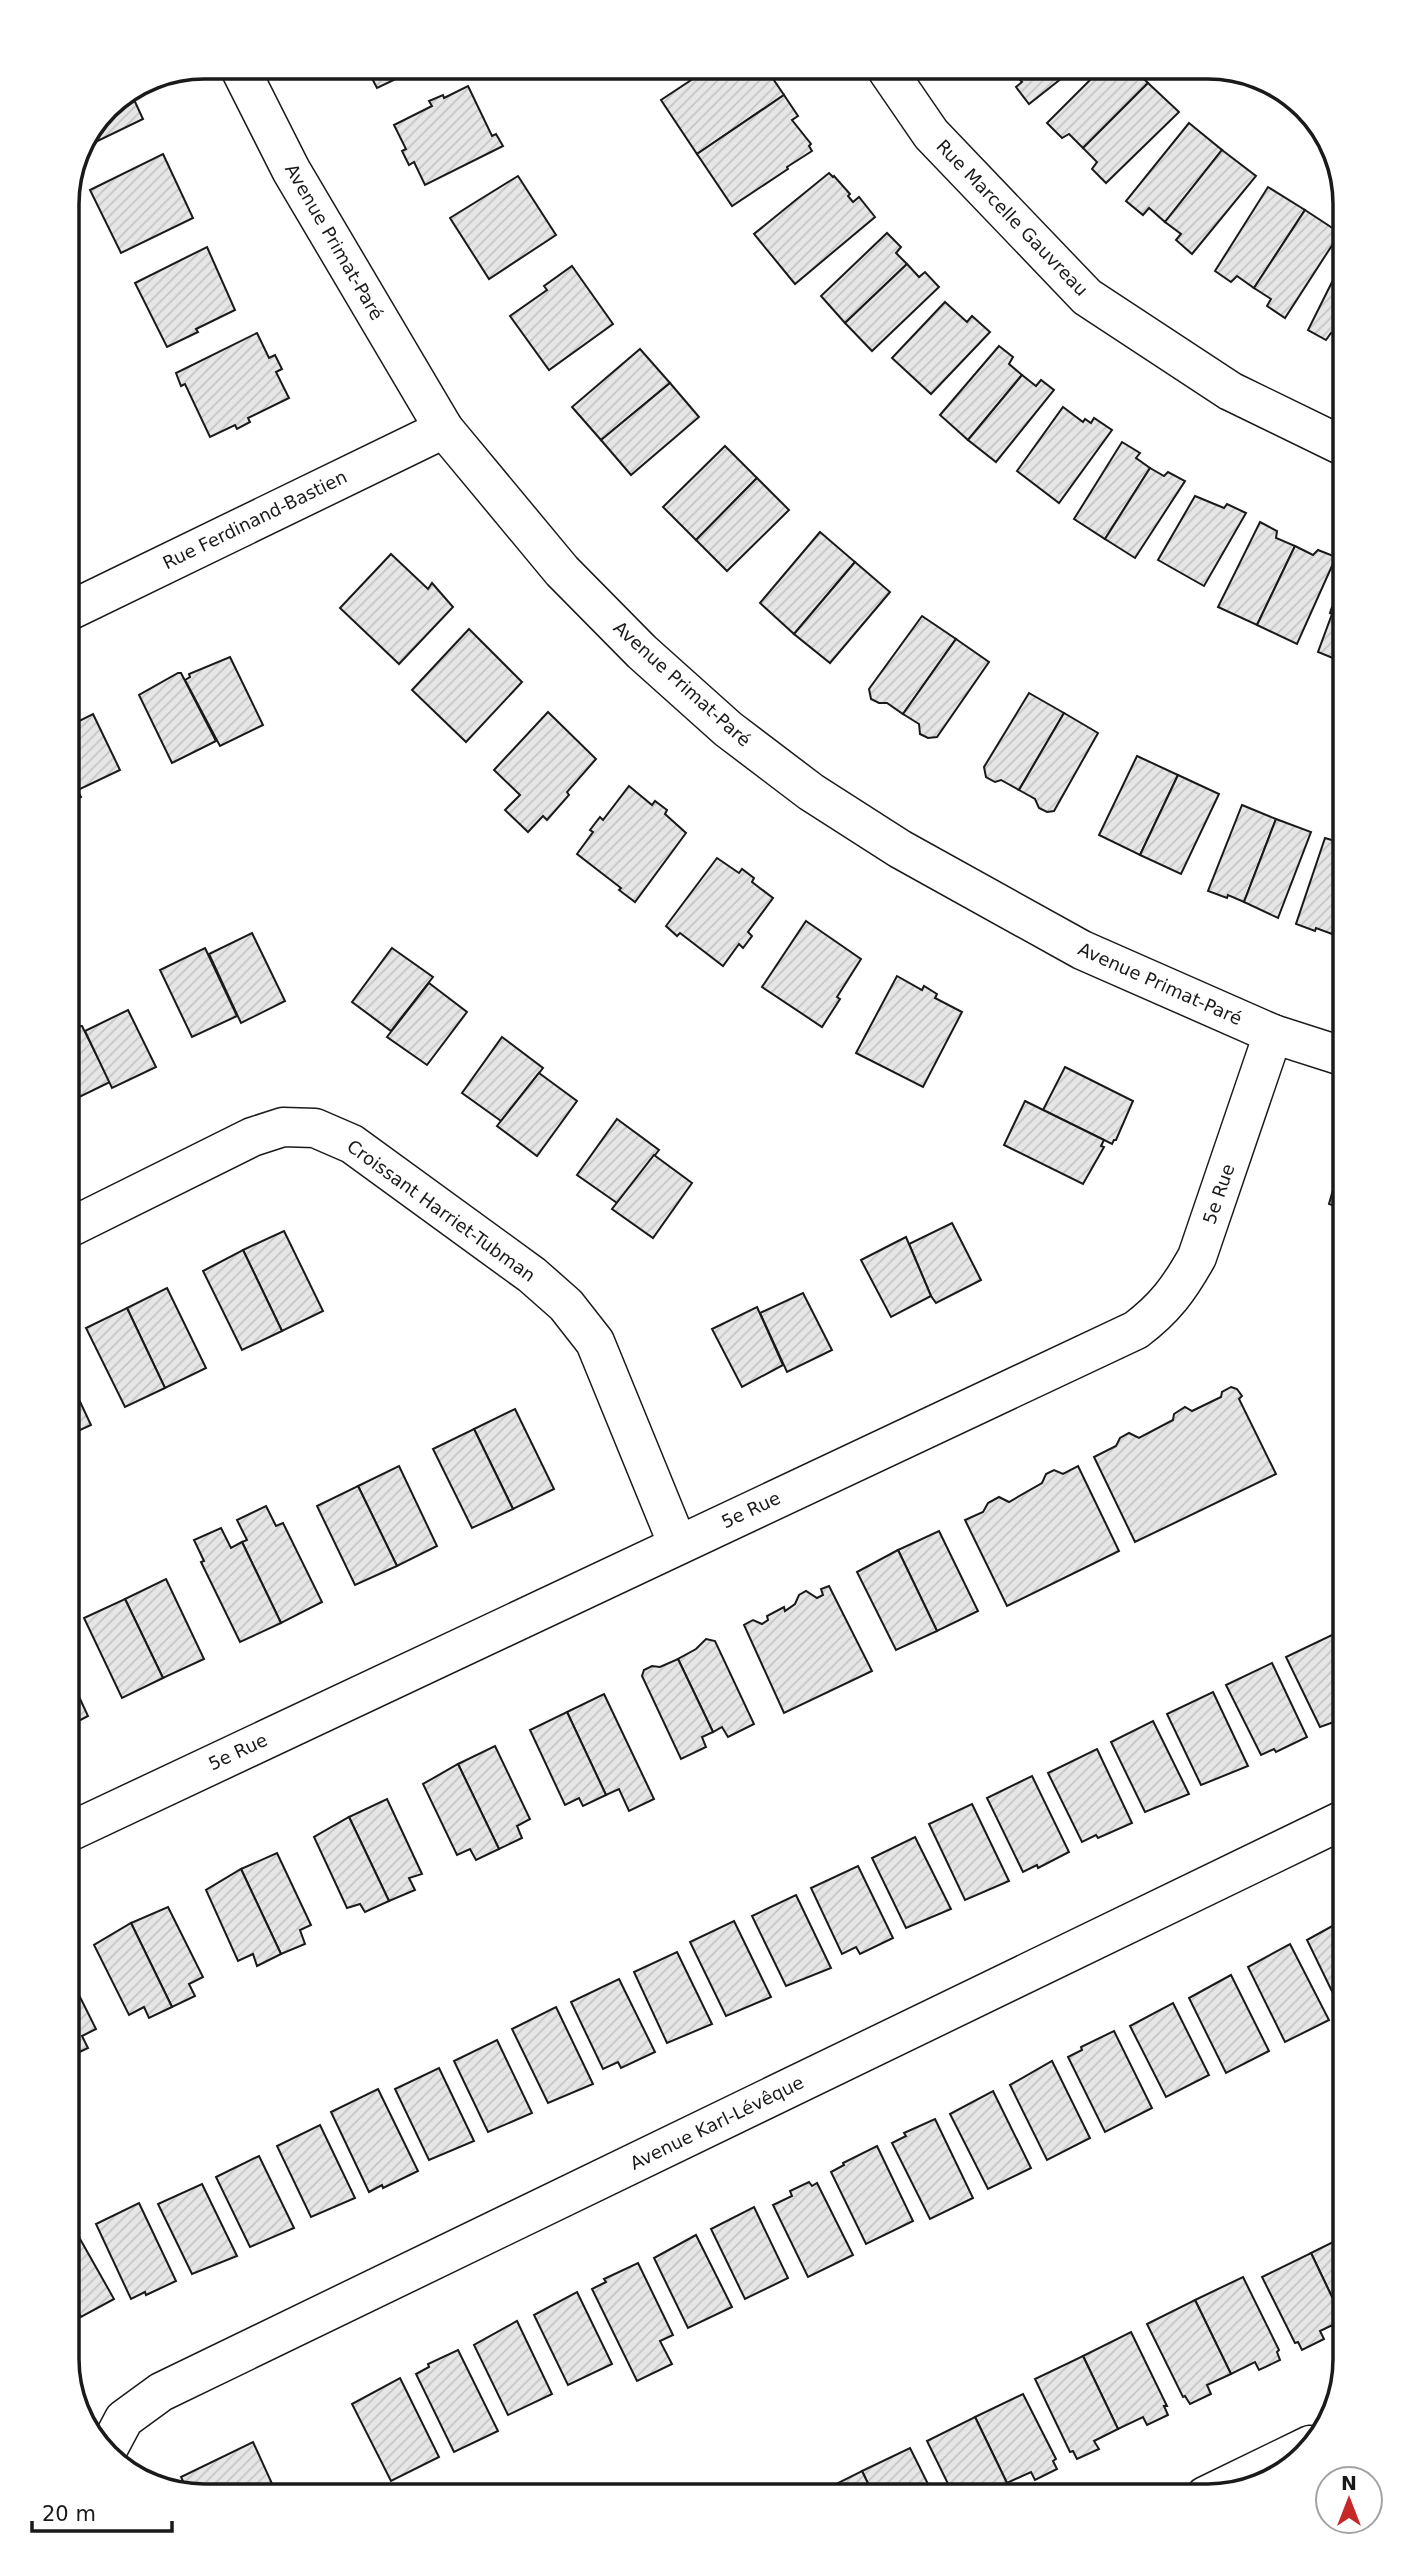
<svg xmlns="http://www.w3.org/2000/svg" width="1412" height="2563" font-family="'DejaVu Sans',sans-serif">
	<style>
		.building { fill: url(#building-hatch); stroke: #1a1a1a; stroke-width: 2 }
		.lines { fill: none; stroke-linecap: round; stroke-linejoin: round }
		.minor-casing { stroke: #1a1a1a; stroke-width: 41 }
		.minor { stroke: #fff; stroke-width: 38 }
		.labels { text-anchor: middle; stroke-width: 5; stroke-linejoin: round; paint-order: stroke }
		.street-label { font-size: 18px; fill: #1a1a1a; stroke: #fff }
		.rim { fill: none; stroke: #1a1a1a; stroke-width: 3.5 }
	</style>
	<defs>
		<pattern id="building-hatch" width="6" height="6" patternUnits="userSpaceOnUse" patternTransform="scale(1.75)"><rect width="6" height="6" fill="#e6e6e6"/><path d="M-1 1l2-2M0 6l6-6M5 7l2-2" fill="none" stroke="#c5c5c5"/></pattern>
	</defs>
	<rect width="100%" height="100%" fill="#fff"/>
	<g class="building">
		<path d="M 366,67 L 421,67 L 377,88 Z"/>
		<path d="M 711,67 L 759,67 L 763,77 L 769,73 L 784,95 L 697,154 L 661,100 Z"/>
		<path d="M 1009,67 L 1076,67 L 1029,104 L 1016,87 L 1022,82 Z"/>
		<path d="M 1103,67 L 1132,67 L 1148,83 L 1083,148 L 1069,134 L 1062,138 L 1047,123 Z"/>
		<path d="M 1148,83 L 1179,112 L 1106,183 L 1092,169 L 1097,162 L 1083,148 Z"/>
		<path d="M 468,86 L 492,136 L 496,134 L 503,146 L 425,185 L 414,162 L 409,165 L 402,151 L 406,149 L 394,125 L 432,106 L 429,101 L 443,95 L 444,98 Z"/>
		<path d="M 130,91 L 143,119 L 77,151 L 107,107 Z"/>
		<path d="M 784,95 L 798,116 L 792,120 L 811,144 L 809,146 L 812,151 L 787,167 L 788,169 L 732,206 L 697,154 Z"/>
		<path d="M 1189,123 L 1222,150 L 1165,222 L 1149,208 L 1143,215 L 1126,201 Z"/>
		<path d="M 1222,150 L 1256,176 L 1192,254 L 1176,240 L 1181,234 L 1165,222 Z"/>
		<path d="M 163,154 L 193,218 L 121,253 L 90,190 Z"/>
		<path d="M 829,173 L 833,177 L 834,176 L 850,194 L 848,196 L 853,202 L 859,197 L 875,217 L 795,284 L 754,234 Z"/>
		<path d="M 518,176 L 556,235 L 489,279 L 450,218 Z"/>
		<path d="M 1268,187 L 1305,210 L 1254,288 L 1237,276 L 1231,282 L 1215,271 Z"/>
		<path d="M 1305,210 L 1340,233 L 1285,318 L 1267,306 L 1271,299 L 1254,288 Z"/>
		<path d="M 887,233 L 901,247 L 896,253 L 907,264 L 845,323 L 821,296 Z"/>
		<path d="M 207,247 L 235,310 L 196,329 L 198,332 L 167,347 L 135,283 Z"/>
		<path d="M 1345,256 L 1345,341 L 1331,333 L 1326,340 L 1308,330 Z"/>
		<path d="M 907,264 L 919,277 L 925,272 L 939,287 L 872,351 L 845,323 Z"/>
		<path d="M 572,266 L 613,324 L 549,370 L 510,316 L 547,290 L 544,286 Z"/>
		<path d="M 945,302 L 967,322 L 972,316 L 990,332 L 931,394 L 892,358 Z"/>
		<path d="M 257,333 L 269,358 L 275,355 L 282,369 L 276,372 L 289,398 L 248,418 L 250,422 L 237,429 L 235,425 L 210,437 L 185,384 L 181,386 L 176,373 Z"/>
		<path d="M 999,346 L 1013,357 L 1009,364 L 1022,375 L 968,440 L 940,415 Z"/>
		<path d="M 640,349 L 670,383 L 601,440 L 572,407 Z"/>
		<path d="M 1022,375 L 1036,386 L 1041,380 L 1054,390 L 996,462 L 968,440 Z"/>
		<path d="M 670,383 L 699,417 L 631,475 L 601,440 Z"/>
		<path d="M 1063,407 L 1083,422 L 1085,419 L 1091,423 L 1094,418 L 1112,430 L 1059,503 L 1017,471 Z"/>
		<path d="M 1122,442 L 1140,453 L 1136,458 L 1150,468 L 1105,539 L 1074,519 Z"/>
		<path d="M 725,446 L 757,478 L 696,540 L 663,507 Z"/>
		<path d="M 1150,468 L 1164,476 L 1168,472 L 1185,481 L 1135,558 L 1105,539 Z"/>
		<path d="M 67,472 L 78,495 L 67,500 Z"/>
		<path d="M 757,478 L 789,510 L 727,571 L 696,540 Z"/>
		<path d="M 1195,496 L 1224,508 L 1227,504 L 1246,513 L 1204,586 L 1158,560 Z"/>
		<path d="M 1260,522 L 1277,531 L 1276,538 L 1295,546 L 1257,625 L 1218,607 Z"/>
		<path d="M 820,532 L 855,562 L 794,634 L 760,603 Z"/>
		<path d="M 1295,546 L 1313,555 L 1318,550 L 1336,557 L 1297,644 L 1257,625 Z"/>
		<path d="M 391,554 L 428,589 L 432,583 L 453,607 L 399,664 L 340,608 Z"/>
		<path d="M 855,562 L 890,592 L 830,663 L 794,634 Z"/>
		<path d="M 1345,579 L 1345,663 L 1318,652 L 1332,614 L 1330,613 L 1332,607 L 1335,608 Z"/>
		<path d="M 922,616 L 956,639 L 903,714 L 887,703 L 879,703 L 871,699 L 869,689 Z"/>
		<path d="M 469,629 L 522,682 L 466,742 L 412,690 Z"/>
		<path d="M 956,639 L 989,662 L 937,737 L 928,738 L 920,734 L 919,724 L 903,714 Z"/>
		<path d="M 230,657 L 263,725 L 220,746 L 185,680 L 190,677 L 189,674 Z"/>
		<path d="M 178,673 L 181,673 L 216,741 L 172,763 L 139,695 Z"/>
		<path d="M 1029,693 L 1064,713 L 1019,790 L 1001,780 L 995,782 L 986,777 L 984,767 Z"/>
		<path d="M 548,712 L 596,759 L 567,792 L 569,795 L 547,820 L 543,816 L 528,832 L 505,810 L 520,795 L 494,770 Z"/>
		<path d="M 1064,713 L 1098,733 L 1054,811 L 1047,812 L 1039,808 L 1035,799 L 1019,790 Z"/>
		<path d="M 93,714 L 120,770 L 78,790 L 67,769 L 67,727 Z"/>
		<path d="M 1137,756 L 1178,775 L 1140,855 L 1099,835 Z"/>
		<path d="M 67,769 L 81,797 L 67,804 Z"/>
		<path d="M 1178,775 L 1219,794 L 1181,874 L 1140,855 Z"/>
		<path d="M 629,786 L 652,805 L 655,801 L 667,810 L 665,814 L 686,833 L 635,902 L 619,890 L 621,888 L 577,854 L 593,832 L 590,830 L 600,817 L 603,820 Z"/>
		<path d="M 1242,805 L 1276,819 L 1244,902 L 1228,895 L 1227,898 L 1208,891 Z"/>
		<path d="M 1276,819 L 1311,832 L 1278,918 L 1244,902 Z"/>
		<path d="M 1325,838 L 1345,844 L 1345,894 L 1332,934 L 1316,928 L 1315,931 L 1296,924 Z"/>
		<path d="M 717,858 L 739,873 L 742,869 L 754,878 L 752,882 L 773,898 L 748,932 L 752,936 L 743,948 L 739,944 L 723,966 L 680,933 L 677,936 L 666,926 Z"/>
		<path d="M 1345,894 L 1345,939 L 1332,934 Z"/>
		<path d="M 806,921 L 861,959 L 837,997 L 840,999 L 822,1027 L 762,987 Z"/>
		<path d="M 252,933 L 285,1001 L 241,1023 L 209,954 Z"/>
		<path d="M 205,948 L 237,1016 L 192,1037 L 160,970 Z"/>
		<path d="M 392,948 L 433,977 L 391,1031 L 352,1002 Z"/>
		<path d="M 897,976 L 922,990 L 924,986 L 937,994 L 935,998 L 962,1012 L 923,1087 L 856,1053 Z"/>
		<path d="M 429,983 L 467,1012 L 427,1065 L 387,1037 Z"/>
		<path d="M 67,1002 L 79,1026 L 82,1026 L 110,1082 L 67,1103 Z"/>
		<path d="M 128,1010 L 156,1067 L 112,1088 L 85,1031 Z"/>
		<path d="M 502,1037 L 543,1068 L 501,1121 L 462,1093 Z"/>
		<path d="M 1065,1067 L 1133,1101 L 1116,1140 L 1114,1140 L 1112,1144 L 1043,1110 Z"/>
		<path d="M 539,1073 L 577,1101 L 537,1156 L 497,1126 Z"/>
		<path d="M 1025,1101 L 1104,1140 L 1101,1146 L 1104,1147 L 1083,1184 L 1004,1145 Z"/>
		<path d="M 617,1119 L 659,1150 L 617,1203 L 577,1175 Z"/>
		<path d="M 654,1155 L 692,1183 L 653,1238 L 612,1209 Z"/>
		<path d="M 1341,1162 L 1345,1164 L 1345,1210 L 1329,1204 Z"/>
		<path d="M 952,1223 L 981,1280 L 936,1303 L 931,1296 L 909,1244 Z"/>
		<path d="M 284,1231 L 323,1311 L 282,1331 L 243,1250 Z"/>
		<path d="M 906,1237 L 931,1296 L 891,1317 L 861,1260 Z"/>
		<path d="M 243,1250 L 282,1331 L 242,1350 L 203,1271 Z"/>
		<path d="M 167,1288 L 206,1368 L 165,1388 L 127,1308 Z"/>
		<path d="M 803,1293 L 832,1350 L 787,1372 L 760,1313 Z"/>
		<path d="M 757,1307 L 783,1365 L 742,1387 L 712,1329 Z"/>
		<path d="M 127,1308 L 165,1388 L 125,1407 L 86,1328 Z"/>
		<path d="M 67,1374 L 91,1425 L 67,1436 Z"/>
		<path d="M 1231,1387 L 1237,1389 L 1242,1396 L 1239,1399 L 1276,1474 L 1135,1542 L 1094,1457 L 1116,1446 L 1120,1438 L 1129,1433 L 1139,1438 L 1173,1420 L 1174,1414 L 1185,1407 L 1192,1411 L 1221,1397 L 1222,1392 Z"/>
		<path d="M 515,1409 L 554,1489 L 513,1509 L 474,1429 Z"/>
		<path d="M 474,1429 L 513,1509 L 472,1528 L 433,1449 Z"/>
		<path d="M 399,1466 L 437,1546 L 397,1566 L 358,1486 Z"/>
		<path d="M 1078,1466 L 1119,1551 L 1007,1606 L 965,1520 L 983,1512 L 988,1503 L 999,1497 L 1009,1502 L 1042,1483 L 1046,1474 L 1054,1470 L 1063,1474 Z"/>
		<path d="M 358,1486 L 397,1566 L 355,1585 L 317,1506 Z"/>
		<path d="M 266,1506 L 276,1526 L 283,1523 L 322,1602 L 281,1623 L 242,1542 L 247,1540 L 237,1520 Z"/>
		<path d="M 221,1528 L 231,1548 L 242,1542 L 281,1623 L 240,1642 L 201,1562 L 204,1561 L 194,1540 Z"/>
		<path d="M 939,1531 L 978,1611 L 937,1631 L 898,1550 Z"/>
		<path d="M 898,1550 L 937,1631 L 896,1650 L 857,1572 Z"/>
		<path d="M 166,1579 L 204,1659 L 163,1678 L 125,1599 Z"/>
		<path d="M 829,1586 L 872,1671 L 784,1713 L 744,1625 L 753,1620 L 762,1624 L 768,1620 L 767,1616 L 784,1607 L 785,1611 L 795,1604 L 799,1595 L 806,1591 L 817,1598 L 823,1595 L 821,1589 Z"/>
		<path d="M 125,1599 L 163,1678 L 122,1698 L 84,1618 Z"/>
		<path d="M 1334,1634 L 1345,1659 L 1345,1718 L 1320,1727 L 1286,1657 Z"/>
		<path d="M 706,1639 L 715,1641 L 754,1724 L 728,1737 L 722,1727 L 713,1732 L 678,1659 L 696,1649 Z"/>
		<path d="M 678,1659 L 713,1732 L 702,1737 L 706,1747 L 681,1759 L 642,1676 L 644,1670 L 652,1666 L 660,1667 Z"/>
		<path d="M 1272,1663 L 1307,1737 L 1276,1752 L 1274,1749 L 1261,1755 L 1226,1685 Z"/>
		<path d="M 67,1671 L 88,1716 L 67,1727 Z"/>
		<path d="M 1213,1692 L 1248,1766 L 1201,1785 L 1167,1714 Z"/>
		<path d="M 604,1694 L 654,1799 L 629,1811 L 619,1789 L 606,1795 L 567,1712 Z"/>
		<path d="M 567,1712 L 606,1795 L 583,1806 L 579,1798 L 565,1805 L 530,1730 Z"/>
		<path d="M 1153,1721 L 1189,1794 L 1145,1812 L 1111,1742 Z"/>
		<path d="M 495,1746 L 530,1819 L 517,1826 L 522,1838 L 499,1849 L 458,1764 Z"/>
		<path d="M 1097,1749 L 1132,1823 L 1098,1838 L 1096,1835 L 1082,1842 L 1048,1773 Z"/>
		<path d="M 458,1764 L 499,1849 L 476,1860 L 470,1849 L 457,1855 L 423,1784 Z"/>
		<path d="M 1032,1776 L 1069,1852 L 1038,1868 L 1037,1865 L 1023,1872 L 987,1798 Z"/>
		<path d="M 387,1799 L 422,1874 L 409,1878 L 415,1890 L 389,1901 L 349,1817 Z"/>
		<path d="M 972,1804 L 1009,1881 L 965,1900 L 929,1824 Z"/>
		<path d="M 349,1817 L 389,1901 L 365,1912 L 360,1904 L 347,1908 L 314,1837 Z"/>
		<path d="M 915,1837 L 951,1909 L 906,1928 L 872,1858 Z"/>
		<path d="M 277,1853 L 311,1925 L 300,1930 L 305,1944 L 281,1954 L 241,1869 Z"/>
		<path d="M 858,1866 L 893,1938 L 860,1954 L 856,1947 L 842,1954 L 811,1888 Z"/>
		<path d="M 241,1869 L 281,1954 L 257,1966 L 253,1954 L 238,1961 L 206,1890 Z"/>
		<path d="M 796,1895 L 831,1968 L 786,1986 L 752,1916 Z"/>
		<path d="M 168,1907 L 203,1977 L 189,1984 L 195,1996 L 172,2007 L 131,1923 Z"/>
		<path d="M 1345,1919 L 1345,2015 L 1344,2016 L 1307,1940 Z"/>
		<path d="M 734,1921 L 771,1997 L 726,2016 L 690,1942 Z"/>
		<path d="M 131,1923 L 172,2007 L 149,2018 L 144,2007 L 129,2015 L 94,1945 Z"/>
		<path d="M 1290,1944 L 1329,2020 L 1285,2042 L 1248,1967 Z"/>
		<path d="M 677,1952 L 712,2024 L 667,2043 L 634,1972 Z"/>
		<path d="M 67,1971 L 96,2029 L 82,2036 L 88,2048 L 67,2058 Z"/>
		<path d="M 1231,1975 L 1269,2051 L 1226,2073 L 1189,1998 Z"/>
		<path d="M 619,1979 L 655,2052 L 621,2068 L 618,2062 L 603,2069 L 571,2002 Z"/>
		<path d="M 1173,2003 L 1209,2075 L 1166,2097 L 1130,2026 Z"/>
		<path d="M 556,2007 L 593,2084 L 548,2103 L 512,2029 Z"/>
		<path d="M 1114,2031 L 1152,2108 L 1105,2132 L 1068,2057 L 1082,2050 L 1081,2047 Z"/>
		<path d="M 497,2040 L 532,2113 L 488,2132 L 454,2061 Z"/>
		<path d="M 1052,2061 L 1090,2138 L 1047,2160 L 1010,2085 Z"/>
		<path d="M 439,2068 L 474,2141 L 429,2160 L 395,2089 Z"/>
		<path d="M 378,2089 L 418,2171 L 383,2188 L 382,2185 L 369,2192 L 331,2112 Z"/>
		<path d="M 993,2091 L 1031,2168 L 988,2189 L 950,2114 Z"/>
		<path d="M 935,2119 L 973,2198 L 930,2219 L 892,2143 L 906,2136 L 904,2133 Z"/>
		<path d="M 320,2125 L 355,2198 L 311,2217 L 277,2146 Z"/>
		<path d="M 877,2146 L 913,2221 L 866,2244 L 831,2172 L 844,2165 L 843,2163 Z"/>
		<path d="M 259,2156 L 294,2228 L 250,2247 L 216,2177 Z"/>
		<path d="M 809,2182 L 812,2186 L 817,2183 L 853,2255 L 808,2277 L 773,2205 L 792,2196 L 790,2191 Z"/>
		<path d="M 202,2184 L 237,2256 L 192,2274 L 158,2204 Z"/>
		<path d="M 139,2203 L 176,2281 L 146,2295 L 145,2292 L 131,2299 L 96,2224 Z"/>
		<path d="M 754,2207 L 788,2278 L 745,2299 L 711,2229 Z"/>
		<path d="M 71,2223 L 114,2299 L 81,2317 L 80,2315 L 67,2322 L 67,2225 Z"/>
		<path d="M 696,2235 L 732,2307 L 688,2328 L 654,2258 Z"/>
		<path d="M 1345,2236 L 1345,2319 L 1343,2320 L 1311,2253 Z"/>
		<path d="M 1311,2253 L 1343,2320 L 1320,2331 L 1324,2339 L 1302,2350 L 1298,2342 L 1295,2343 L 1262,2277 Z"/>
		<path d="M 638,2263 L 673,2335 L 660,2341 L 672,2364 L 637,2381 L 592,2289 L 606,2282 L 604,2279 Z"/>
		<path d="M 1243,2277 L 1279,2350 L 1277,2352 L 1280,2360 L 1259,2370 L 1255,2362 L 1231,2374 L 1195,2300 Z"/>
		<path d="M 577,2292 L 612,2364 L 568,2385 L 534,2315 Z"/>
		<path d="M 1195,2300 L 1231,2374 L 1207,2385 L 1211,2394 L 1190,2404 L 1185,2396 L 1183,2397 L 1147,2324 Z"/>
		<path d="M 517,2321 L 552,2394 L 508,2415 L 474,2345 Z"/>
		<path d="M 1131,2332 L 1167,2406 L 1164,2406 L 1168,2415 L 1147,2425 L 1143,2417 L 1118,2429 L 1083,2356 Z"/>
		<path d="M 458,2350 L 498,2431 L 454,2452 L 416,2374 L 429,2367 L 428,2364 Z"/>
		<path d="M 1083,2356 L 1118,2429 L 1094,2441 L 1099,2449 L 1077,2459 L 1073,2451 L 1070,2452 L 1035,2379 Z"/>
		<path d="M 400,2378 L 439,2457 L 391,2481 L 352,2404 Z"/>
		<path d="M 1023,2394 L 1056,2459 L 1053,2461 L 1057,2469 L 1035,2480 L 1031,2472 L 1007,2483 L 975,2417 Z"/>
		<path d="M 975,2417 L 1007,2483 L 984,2494 L 985,2496 L 954,2496 L 927,2441 Z"/>
		<path d="M 253,2442 L 274,2488 L 258,2496 L 196,2496 L 189,2494 L 181,2477 Z"/>
		<path d="M 910,2448 L 934,2496 L 874,2496 L 862,2471 Z"/>
		<path d="M 862,2471 L 874,2496 L 814,2496 L 814,2495 Z"/>
	</g>
	<g class="lines">
		<defs>
			<g id="minor">
				<path d="M 239,67 L 291,170 L 444,429 L 562,571 L 642,652 L 728,729 L 811,792 L 900,849 L 1082,950 L 1273,1034 L 1345,1057"/>
				<path d="M 885,67 L 931,134 L 1087,297 L 1230,391 L 1345,447"/>
				<path d="M 67,612 L 444,429"/>
				<path d="M 67,1229 L 252,1137 L 283,1127 L 315,1128 L 352,1144 L 532,1275 L 566,1305 L 595,1342 L 678,1545"/>
				<path d="M 67,1833 L 1136,1330 C 1165,1308 1179,1289 1197,1257 L 1273,1034"/>
				<path d="M 108,2449 L 124,2419 L 161,2392 L 1345,1819"/>
				<path d="M 1205,2496 L 1310,2445"/>
			</g>
		</defs>
		<use href="#minor" class="minor-casing"/>
		<use href="#minor" class="minor"/>
	</g>
	<g class="labels">
		<g class="street-label">
			<text transform="translate(1012 218) rotate(46)" y="6">Rue Marcelle Gauvreau</text>
			<text transform="translate(334 242) rotate(60)" y="6">Avenue Primat-Paré</text>
			<text transform="translate(255 520) rotate(-26)" y="6">Rue Ferdinand-Bastien</text>
			<text transform="translate(682 684) rotate(42)" y="6">Avenue Primat-Paré</text>
			<text transform="translate(1160 984) rotate(24)" y="6">Avenue Primat-Paré</text>
			<text transform="translate(1219 1194) rotate(-71)" y="6">5e Rue</text>
			<text transform="translate(441 1211) rotate(36)" y="6">Croissant Harriet-Tubman</text>
			<text transform="translate(751 1510) rotate(-25)" y="6">5e Rue</text>
			<text transform="translate(238 1752) rotate(-25)" y="6">5e Rue</text>
			<text transform="translate(717 2123) rotate(-26)" y="6">Avenue Karl-Lévêque</text>
		</g>
	</g>
	<path d="M0 0H1412V2563H0ZM204 79H1208A125 125 0 0 1 1333 204V2359A125 125 0 0 1 1208 2484H204A125 125 0 0 1 79 2359V204A125 125 0 0 1 204 79Z" fill="#fff" fill-rule="evenodd"/>
	<path class="rim" d="M204 79H1208A125 125 0 0 1 1333 204V2359A125 125 0 0 1 1208 2484H204A125 125 0 0 1 79 2359V204A125 125 0 0 1 204 79Z"/>
	<g transform="translate(1349 2500)"><circle r="33" fill="#ffffff" stroke="#a3a3a3" stroke-width="2"/>
	<path d="M0-5L12 26L0 18L-12 26Z" fill="#c62828"/>
	<text y="-10" font-size="19" font-weight="bold" text-anchor="middle" fill="#1a1a1a">N</text>
	</g>
	<path d="M32 2521v10h140v-10" fill="none" stroke="#1a1a1a" stroke-width="3.5"/>
	<text x="42" y="2521" font-size="21" fill="#1a1a1a" stroke="#ffffff" stroke-width="5" paint-order="stroke">20 m</text>
</svg>
